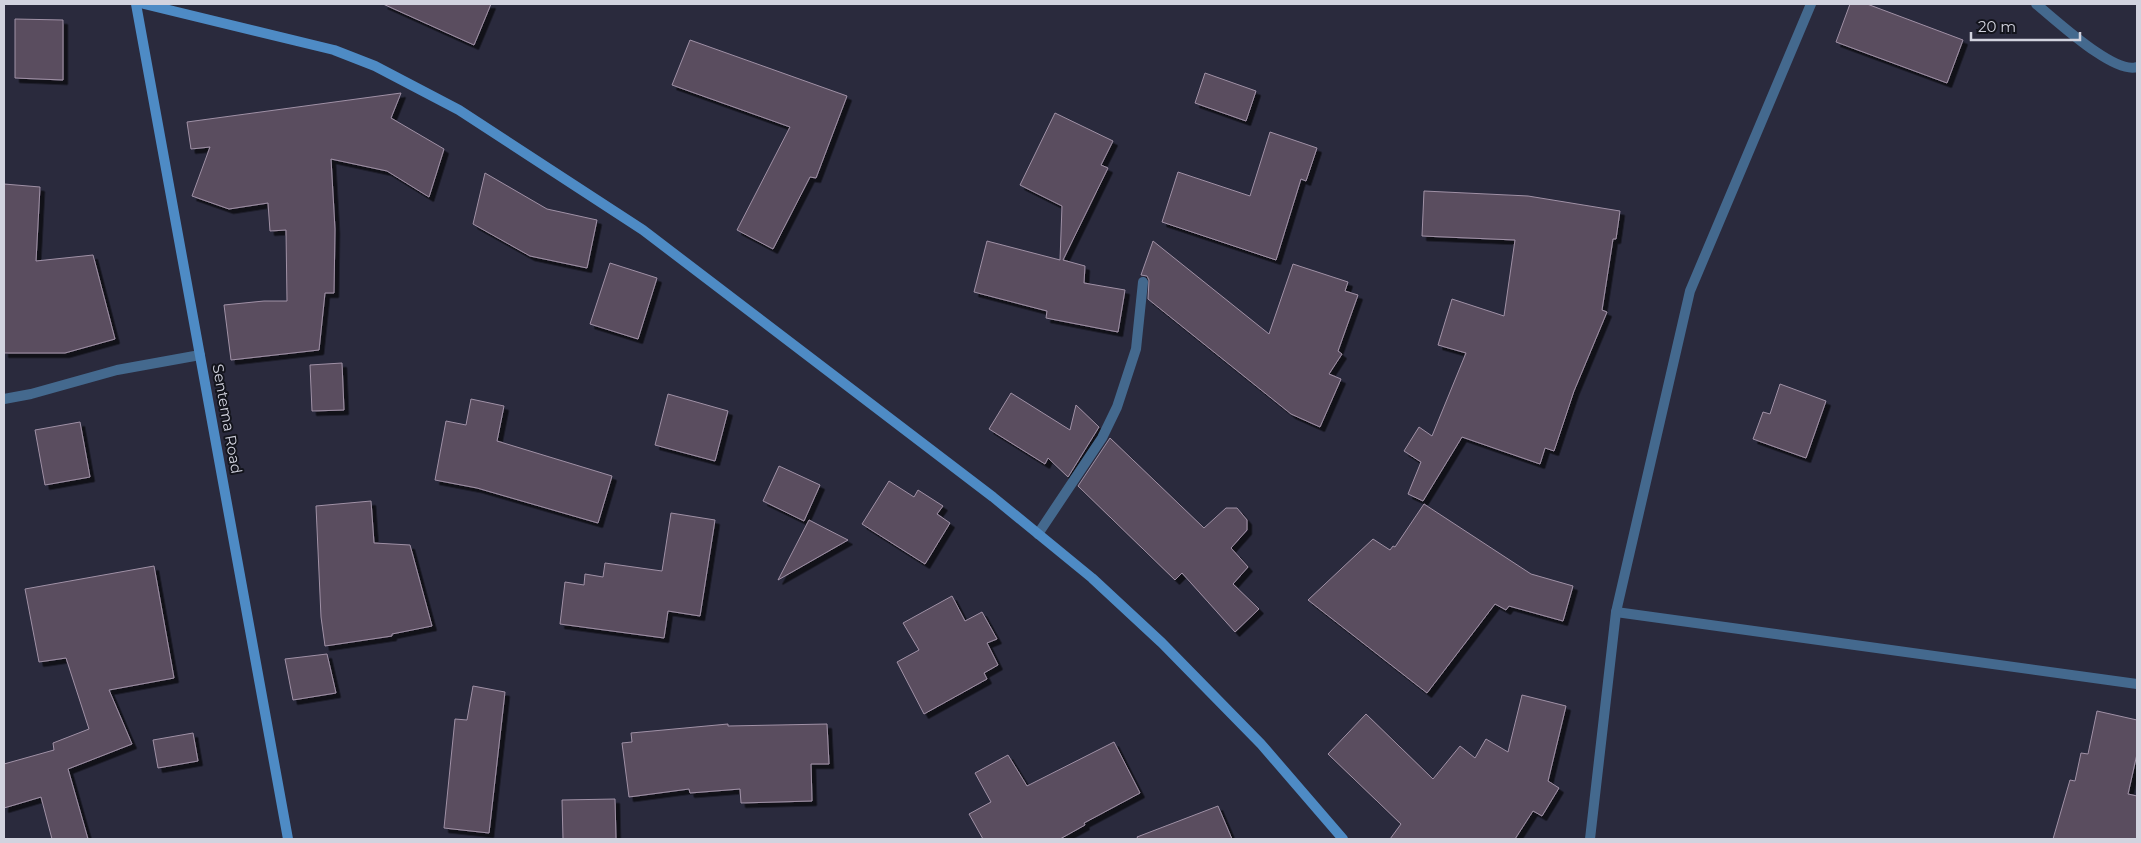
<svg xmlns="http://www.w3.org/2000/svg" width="2141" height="843" font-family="Montserrat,sans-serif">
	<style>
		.building { fill: #5a4d5f; stroke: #a091a6; filter: url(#shadow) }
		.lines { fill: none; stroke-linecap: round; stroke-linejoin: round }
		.lane { stroke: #44698e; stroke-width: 10 }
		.street { stroke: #44698e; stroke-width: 10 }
		.secondary { stroke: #4e8bc5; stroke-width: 10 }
		.labels { text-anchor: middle; stroke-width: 4; stroke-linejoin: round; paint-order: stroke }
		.street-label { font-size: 15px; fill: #d2d3df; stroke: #13141c }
	</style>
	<defs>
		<filter id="shadow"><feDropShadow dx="4.5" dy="4.5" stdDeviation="0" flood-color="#0009"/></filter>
	</defs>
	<rect width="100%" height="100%" fill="#2a2a3d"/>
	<g class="building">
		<path d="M 383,4 L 491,4 L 474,45 Z"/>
		<path d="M 1850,4 L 1867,4 L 1963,40 L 1947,83 L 1836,42 Z"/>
		<path d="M 15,19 L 63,20 L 63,80 L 15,78 Z"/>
		<path d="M 690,40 L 847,96 L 816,178 L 810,177 L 773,249 L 737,230 L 790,127 L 672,85 Z"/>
		<path d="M 1205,73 L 1256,91 L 1246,121 L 1195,103 Z"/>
		<path d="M 401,93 L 391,118 L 444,149 L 429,197 L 387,171 L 331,159 L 335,229 L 334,293 L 325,293 L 319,350 L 231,360 L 224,305 L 264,301 L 287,301 L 286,230 L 270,231 L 268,203 L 229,209 L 192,196 L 210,147 L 191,149 L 187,122 Z"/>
		<path d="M 1055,113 L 1113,141 L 1101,165 L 1108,168 L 1063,260 L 1085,266 L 1084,283 L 1125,290 L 1118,332 L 1046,318 L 1047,311 L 974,292 L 987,241 L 1060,260 L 1062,206 L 1020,185 Z"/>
		<path d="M 1270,132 L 1317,148 L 1306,181 L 1301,179 L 1276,260 L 1162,222 L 1178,172 L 1250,196 Z"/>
		<path d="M 485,173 L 547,209 L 597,220 L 587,268 L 530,256 L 473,224 Z"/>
		<path d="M 4,184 L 40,187 L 36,261 L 93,255 L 115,339 L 65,353 L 4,353 Z"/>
		<path d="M 1424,191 L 1528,196 L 1620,211 L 1616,239 L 1613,239 L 1602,310 L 1607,312 L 1574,391 L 1554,451 L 1545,448 L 1540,464 L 1462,437 L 1423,501 L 1408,494 L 1421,462 L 1404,451 L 1419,427 L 1432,436 L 1466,353 L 1438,345 L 1452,299 L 1504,316 L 1515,240 L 1422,236 Z"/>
		<path d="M 1153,241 L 1269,334 L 1293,264 L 1348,282 L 1345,291 L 1358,295 L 1338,351 L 1342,354 L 1329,374 L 1341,379 L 1320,427 L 1291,414 L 1148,299 L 1149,280 L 1147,276 L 1141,275 Z"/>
		<path d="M 610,263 L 657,278 L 638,339 L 590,324 Z"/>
		<path d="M 342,363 L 344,410 L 312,411 L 310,365 Z"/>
		<path d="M 1780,384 L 1826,401 L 1806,458 L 1753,439 L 1763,412 L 1770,414 Z"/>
		<path d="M 1011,393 L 1070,430 L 1076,405 L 1099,427 L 1068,477 L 1048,458 L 1045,464 L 989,429 Z"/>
		<path d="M 668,394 L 728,411 L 715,461 L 655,445 Z"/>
		<path d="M 471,399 L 504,406 L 497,441 L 612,476 L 598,523 L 477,488 L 435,480 L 446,421 L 466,425 Z"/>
		<path d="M 80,422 L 90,477 L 45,485 L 35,430 Z"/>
		<path d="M 1110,438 L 1204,528 L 1226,508 L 1237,508 L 1247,520 L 1247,530 L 1231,548 L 1248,567 L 1233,584 L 1259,609 L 1235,632 L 1182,573 L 1175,580 L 1078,486 Z"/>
		<path d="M 779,466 L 820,485 L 804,521 L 763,501 Z"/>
		<path d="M 889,481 L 914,497 L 918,490 L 943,506 L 937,514 L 950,523 L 925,564 L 862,524 Z"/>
		<path d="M 371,501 L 374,543 L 410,545 L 432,626 L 392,634 L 392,636 L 325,646 L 321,617 L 316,506 Z"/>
		<path d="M 1424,504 L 1531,574 L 1573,586 L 1563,621 L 1509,606 L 1506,610 L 1495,604 L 1427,693 L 1308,600 L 1373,539 L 1390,550 L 1393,546 L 1395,547 Z"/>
		<path d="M 671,513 L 715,520 L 700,616 L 668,611 L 664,638 L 560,624 L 565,582 L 584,585 L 585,574 L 603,577 L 605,563 L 662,571 Z"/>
		<path d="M 809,520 L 848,540 L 778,580 Z"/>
		<path d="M 154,566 L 174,678 L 109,690 L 132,744 L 68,769 L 88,839 L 52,839 L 41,797 L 4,808 L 4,764 L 54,750 L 53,743 L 89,729 L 66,658 L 39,662 L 25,589 Z"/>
		<path d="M 952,596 L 965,621 L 982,612 L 997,639 L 987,643 L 998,665 L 984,673 L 987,679 L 924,714 L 897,662 L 919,650 L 903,623 Z"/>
		<path d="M 327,654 L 336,693 L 293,700 L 285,659 Z"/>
		<path d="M 473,686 L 505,692 L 489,833 L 444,828 L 455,719 L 467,720 Z"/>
		<path d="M 1522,695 L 1566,706 L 1548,781 L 1559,788 L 1542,816 L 1533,811 L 1515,839 L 1390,839 L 1401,824 L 1328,754 L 1366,714 L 1433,779 L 1460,746 L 1475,758 L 1486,739 L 1508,752 Z"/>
		<path d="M 2097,711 L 2137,720 L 2137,754 L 2128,794 L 2137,796 L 2137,839 L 2053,839 L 2070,780 L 2075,781 L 2081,753 L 2088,754 Z"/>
		<path d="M 728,724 L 728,726 L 827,724 L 829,764 L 811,764 L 812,801 L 741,803 L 740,789 L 690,793 L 689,789 L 629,797 L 622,743 L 632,742 L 631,733 Z"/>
		<path d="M 193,733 L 198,761 L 158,768 L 153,740 Z"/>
		<path d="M 1114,742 L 1140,793 L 1084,823 L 1085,825 L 1060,839 L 983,839 L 969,814 L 991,802 L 975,773 L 1008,755 L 1027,786 Z"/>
		<path d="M 615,799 L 616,839 L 563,839 L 562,800 Z"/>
		<path d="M 1218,806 L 1232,839 L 1138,839 L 1137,837 Z"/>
	</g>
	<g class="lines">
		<path class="lane" d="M 4,399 L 31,394 L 117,370 L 200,355"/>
		<g class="street">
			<path d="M 2036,4 C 2055,19 2114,75 2137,67"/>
			<path d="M 1038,534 L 1102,438 L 1117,407 L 1136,349 L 1143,282"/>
			<path d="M 1616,612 L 2137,684"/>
			<path d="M 1590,839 L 1616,612 L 1690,291 L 1811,4"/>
		</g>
		<g class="secondary">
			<path d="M 136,4 L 288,839"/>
			<path d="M 144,4 L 334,50 L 375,66 L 459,110 L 643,230 L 993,497 L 1092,578 L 1162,643 L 1261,744 L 1343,839"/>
		</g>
	</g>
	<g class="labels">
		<g class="street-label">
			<text transform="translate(227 419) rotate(80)" y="5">Sentema Road</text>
		</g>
	</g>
	<rect width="2141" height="843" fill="none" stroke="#d2d3df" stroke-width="10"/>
	<path d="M1971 32v8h109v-8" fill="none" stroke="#d2d3df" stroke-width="2.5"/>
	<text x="1978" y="32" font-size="15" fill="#d2d3df" stroke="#13141c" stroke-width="4" paint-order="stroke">20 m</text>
</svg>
